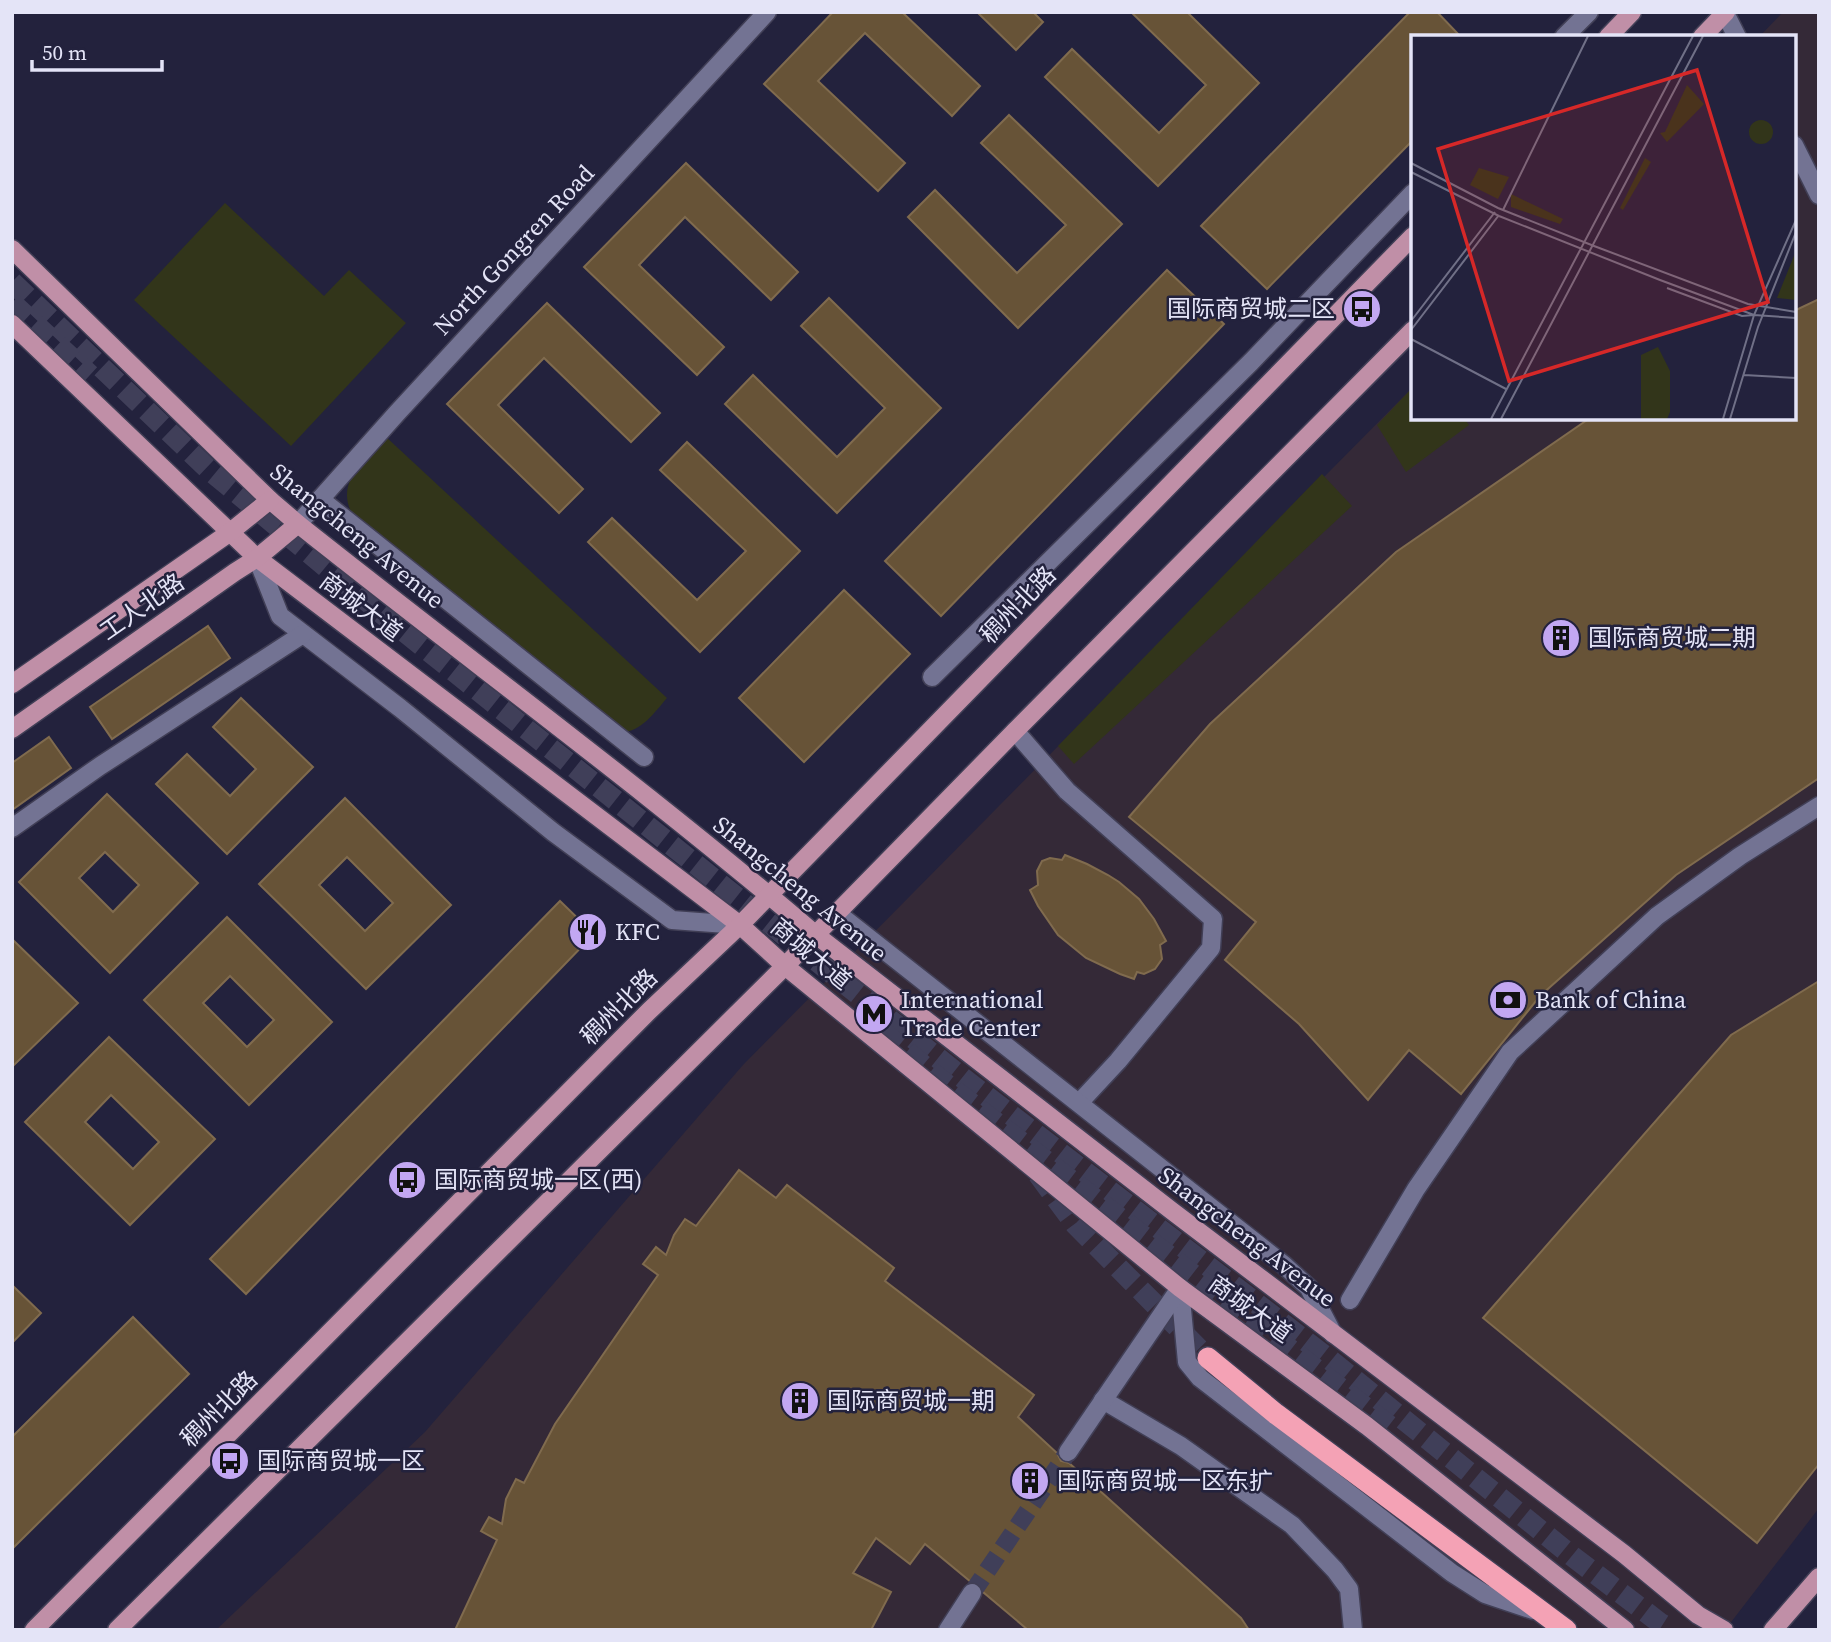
<svg xmlns="http://www.w3.org/2000/svg" width="1831" height="1642" font-family="'Source Serif 4','Noto Sans SC',serif">
	<style>
		.commercial { fill: #342937 }
		.green { fill: #32351a }
		.building { fill: #675337; stroke: #806b4e; stroke-width: 2; fill-rule: evenodd }
		.lines { fill: none; stroke-linecap: round; stroke-linejoin: round }
		.minor-tunnel { stroke: #403f59; stroke-width: 18; stroke-dasharray: 18 9; stroke-linecap: butt }
		.highway-tunnel { stroke: #403f59; stroke-width: 21; stroke-dasharray: 21 10; stroke-linecap: butt }
		.minor-casing { stroke: #413f56; stroke-width: 21 }
		.major-casing { stroke: #413f56; stroke-width: 21 }
		.highway-casing { stroke: #413f56; stroke-width: 24 }
		.minor { stroke: #737393; stroke-width: 18 }
		.major { stroke: #c08fa7; stroke-width: 18 }
		.highway { stroke: #f4a2b5; stroke-width: 21 }
		.labels { text-anchor: middle; stroke-width: 5; stroke-linejoin: round; paint-order: stroke }
		.street-label { font-size: 24px; fill: #e4e4f7; stroke: #23223d }
		.poi-label { font-size: 24px; fill: #e4e4f7; stroke: #23223d; text-anchor: start }
		.inset-road { fill: none; stroke: #707087; stroke-width: 2 }
		.view { fill: #d62828; fill-opacity: 0.15; stroke: #d62828; stroke-width: 3.5 }
		.inset-edge { fill: none; stroke: #e4e4f7; stroke-width: 3.5 }
	</style>
	<rect width="100%" height="100%" fill="#23223d"/>
	<path class="commercial" d="M 1783,12 L 1819,12 L 1819,1508 L 1725,1630 L 216,1630 L 425,1432 L 743,1065 L 1413,387 L 1413,418 L 1794,418 L 1794,37 L 1759,37 Z"/>
	<g class="green">
		<path d="M 225,203 L 324,296 L 349,270 L 406,323 L 291,446 L 134,300 Z"/>
		<path d="M 1413,387 L 1413,418 L 1464,418 L 1469,425 L 1406,472 L 1377,425 Z"/>
		<path d="M 385,436 L 667,698 C 654,713 642,731 621,733 L 354,517 C 333,484 364,460 385,436 Z"/>
		<path d="M 1322,474 L 1352,506 L 1074,764 L 1058,746 Z"/>
	</g>
	<g class="building">
		<path d="M 833,12 L 902,12 L 980,86 L 952,116 L 865,33 L 818,81 L 905,163 L 878,191 L 764,84 Z"/>
		<path d="M 977,12 L 1033,12 L 1043,22 L 1016,50 Z"/>
		<path d="M 1131,12 L 1187,12 L 1259,83 L 1158,186 L 1045,77 L 1072,49 L 1159,133 L 1206,85 Z"/>
		<path d="M 1410,12 L 1437,12 L 1461,37 L 1413,37 L 1413,140 L 1267,289 L 1201,226 Z"/>
		<path d="M 1009,115 L 1122,224 L 1018,328 L 908,217 L 935,190 L 1017,273 L 1066,225 L 981,143 Z"/>
		<path d="M 686,163 L 798,272 L 771,300 L 685,217 L 639,265 L 724,347 L 697,375 L 584,267 Z"/>
		<path d="M 1167,270 L 1224,324 L 941,616 L 885,561 Z"/>
		<path d="M 829,298 L 941,408 L 837,513 L 725,404 L 753,375 L 837,457 L 885,408 L 801,326 Z"/>
		<path d="M 1819,299 L 1819,778 L 1676,875 L 1540,996 L 1461,1094 L 1409,1050 L 1368,1100 L 1299,1024 L 1225,960 L 1256,922 L 1129,817 L 1210,724 L 1396,552 L 1590,418 L 1794,418 L 1794,311 Z"/>
		<path d="M 547,303 L 660,413 L 631,442 L 544,358 L 498,405 L 583,489 L 559,513 L 447,404 Z"/>
		<path d="M 687,442 L 800,551 L 700,652 L 588,542 L 612,518 L 697,600 L 746,551 L 660,470 Z"/>
		<path d="M 844,590 L 910,654 L 804,762 L 739,698 Z"/>
		<path d="M 208,626 L 230,658 L 112,739 L 90,707 Z"/>
		<path d="M 241,698 L 313,767 L 227,854 L 156,784 L 187,754 L 230,796 L 256,769 L 213,727 Z"/>
		<path d="M 49,737 L 71,768 L 12,810 L 12,763 Z"/>
		<path d="M 107,794 L 198,883 L 110,973 L 19,882 ZM 105,852 L 139,885 L 113,912 L 79,878 Z"/>
		<path d="M 345,798 L 451,905 L 366,989 L 259,884 ZM 347,857 L 393,903 L 365,931 L 319,885 Z"/>
		<path d="M 1065,855 L 1087,864 L 1108,875 L 1119,882 L 1139,899 L 1154,919 L 1166,941 L 1160,945 L 1162,959 L 1155,969 L 1144,974 L 1137,972 L 1134,979 L 1120,974 L 1086,958 L 1058,935 L 1038,906 L 1030,890 L 1038,885 L 1037,871 L 1042,861 L 1050,858 L 1062,860 Z"/>
		<path d="M 560,901 L 594,934 L 246,1294 L 210,1259 Z"/>
		<path d="M 227,917 L 332,1022 L 249,1105 L 144,1000 ZM 230,976 L 274,1020 L 247,1047 L 203,1003 Z"/>
		<path d="M 12,939 L 78,1003 L 12,1067 Z"/>
		<path d="M 1819,981 L 1819,1464 L 1757,1543 L 1483,1318 L 1731,1035 Z"/>
		<path d="M 109,1037 L 215,1139 L 130,1225 L 25,1122 ZM 111,1095 L 159,1142 L 133,1169 L 85,1122 Z"/>
		<path d="M 739,1170 L 776,1198 L 787,1185 L 894,1268 L 885,1281 L 1034,1395 L 1018,1417 L 1057,1453 L 1061,1461 L 1069,1463 L 1241,1618 L 1249,1630 L 1028,1630 L 983,1592 L 979,1584 L 971,1582 L 925,1544 L 910,1564 L 876,1538 L 853,1573 L 891,1592 L 871,1630 L 455,1630 L 497,1540 L 481,1531 L 489,1517 L 502,1524 L 506,1499 L 516,1479 L 524,1483 L 555,1424 L 658,1275 L 643,1264 L 656,1247 L 666,1255 L 674,1235 L 685,1219 L 696,1226 Z"/>
		<path d="M 12,1285 L 41,1313 L 12,1343 Z"/>
		<path d="M 133,1317 L 189,1374 L 12,1549 L 12,1437 Z"/>
	</g>
	<g class="lines">
		<path class="minor-tunnel" d="M 972,1593 L 1068,1452"/>
		<g class="highway-tunnel">
			<path d="M 12,282 L 207,468 L 386,617 L 968,1082 L 1329,1359 L 1572,1556 L 1660,1623 L 1671,1630"/>
			<path d="M 12,303 L 90,375"/>
			<path d="M 883,1032 L 945,1083 L 1391,1427"/>
			<path d="M 1038,1174 L 1075,1224 L 1208,1358"/>
		</g>
		<defs>
			<g id="minor">
				<path d="M 1725,13 L 1737,37"/>
				<path d="M 1564,37 L 1589,12"/>
				<path d="M 1794,145 L 1819,195"/>
				<path d="M 320,499 L 644,757"/>
				<path d="M 298,524 L 397,413 L 767,12"/>
				<path d="M 257,558 L 280,616 L 400,708 L 553,832 L 672,920 L 740,925"/>
				<path d="M 932,677 L 1251,362 L 1413,193"/>
				<path d="M 1015,731 L 1067,791 L 1213,919 L 1211,948 L 1118,1061 L 1079,1103"/>
				<path d="M 12,828 L 100,766 L 303,634"/>
				<path d="M 837,913 L 1284,1265 L 1309,1288 L 1333,1334"/>
				<path d="M 1180,1288 L 1187,1362 L 1200,1378 L 1452,1573 L 1485,1594 L 1533,1610"/>
				<path d="M 1350,1300 L 1416,1189 L 1510,1052 L 1657,916 L 1740,856 L 1819,806"/>
				<path d="M 1103,1400 L 1181,1446 L 1292,1525 L 1335,1570 L 1349,1589 L 1353,1630"/>
				<path d="M 1068,1452 L 1180,1288"/>
				<path d="M 948,1630 L 972,1593"/>
			</g>
			<g id="major">
				<path d="M 1608,37 L 1632,12"/>
				<path d="M 1702,37 L 1726,12"/>
				<path d="M 12,249 L 270,500 L 298,524 C 470,661 649,792 816,935 L 1172,1211 L 1624,1554 L 1698,1615 L 1724,1630"/>
				<path d="M 12,324 L 257,558 L 740,925 L 785,966 L 1180,1288 L 1367,1426 L 1625,1630"/>
				<path d="M 12,684 L 229,533 L 270,500"/>
				<path d="M 12,729 L 235,572 L 257,558 L 298,524"/>
				<path d="M 34,1630 L 649,1011 L 740,925 L 1413,236"/>
				<path d="M 117,1630 L 785,966 L 1015,731 L 1413,330"/>
				<path d="M 1773,1630 L 1819,1577"/>
			</g>
			<path id="highway" d="M 1208,1358 L 1276,1414 L 1566,1630"/>
		</defs>
		<use href="#minor" class="minor-casing"/>
		<use href="#major" class="major-casing"/>
		<use href="#highway" class="highway-casing"/>
		<use href="#minor" class="minor"/>
		<use href="#major" class="major"/>
		<use href="#highway" class="highway"/>
	</g>
	<defs>
		<symbol id="bus-disc" viewBox="-11 -11 22 22"><circle r="9.5" fill="#c2a7f2" stroke="#23223d"/><path d="M-5-6H5V4H4V6H2V4H-2V6H-4V4H-5ZM-3.5-4V0h7V-4ZM-3.5 1.2v1.5H-2V1.2ZM2 1.2v1.5H3.5V1.2Z" fill="#111"/></symbol>
		<symbol id="building-disc" viewBox="-11 -11 22 22"><circle r="9.5" fill="#c2a7f2" stroke="#23223d"/><path d="M-4-6H4V6H1V3H-1V6H-4ZM-2.5-4.3h1.7v1.8h-1.7ZM.8-4.3h1.7v1.8H.8ZM-2.5-1h1.7V.8h-1.7ZM.8-1h1.7V.8H.8Z" fill="#111"/></symbol>
		<symbol id="restaurant-disc" viewBox="-11 -11 22 22"><circle r="9.5" fill="#c2a7f2" stroke="#23223d"/><path d="M-5-6h1v4h1v-4h1v4h1v-4h1v5L-1.5 .5V6h-2V.5L-5-1ZM5-6V6H3V1.5H1.5Q1.5-4 5-6Z" fill="#111"/></symbol>
		<symbol id="bank-disc" viewBox="-11 -11 22 22"><circle r="9.5" fill="#c2a7f2" stroke="#23223d"/><path d="M-6-4H6V4H-6ZM0-2.3a2.3 2.3 0 1 0 0 4.6a2.3 2.3 0 1 0 0-4.6Z" fill="#111"/></symbol>
		<symbol id="metro-disc" viewBox="-11 -11 22 22"><circle r="9.5" fill="#c2a7f2" stroke="#23223d"/><path d="M-5.5 5V-5H-3L0 0L3-5H5.5V5H3V-.5L0 4L-3-.5V5Z" fill="#111"/></symbol>
	</defs>
	<g fill-rule="evenodd">
		<use href="#bus-disc" x="1340" y="287" width="44" height="44"/>
		<use href="#building-disc" x="1539" y="616" width="44" height="44"/>
		<use href="#restaurant-disc" x="566" y="910" width="44" height="44"/>
		<use href="#bank-disc" x="1486" y="978" width="44" height="44"/>
		<use href="#metro-disc" x="852" y="992" width="44" height="44"/>
		<use href="#bus-disc" x="385" y="1158" width="44" height="44"/>
		<use href="#building-disc" x="778" y="1379" width="44" height="44"/>
		<use href="#bus-disc" x="208" y="1439" width="44" height="44"/>
		<use href="#building-disc" x="1008" y="1459" width="44" height="44"/>
	</g>
	<g class="labels">
		<g class="street-label">
			<text transform="translate(514 250) rotate(-47)" y="8">North Gongren Road</text>
			<text transform="translate(357 536) rotate(39)" y="8">Shangcheng Avenue</text>
			<text transform="translate(1018 605) rotate(-46)" y="8">稠州北路</text>
			<text transform="translate(142 607) rotate(-35)" y="8">工人北路</text>
			<text transform="translate(361 607) rotate(37)" y="8">商城大道</text>
			<text transform="translate(800 889) rotate(39)" y="8">Shangcheng Avenue</text>
			<text transform="translate(811 954) rotate(40)" y="8">商城大道</text>
			<text transform="translate(619 1007) rotate(-45)" y="8">稠州北路</text>
			<text transform="translate(1247 1237) rotate(37)" y="8">Shangcheng Avenue</text>
			<text transform="translate(1250 1309) rotate(36)" y="8">商城大道</text>
			<text transform="translate(219 1409) rotate(-45)" y="8">稠州北路</text>
		</g>
		<g class="poi-label">
			<text x="1335" y="317" text-anchor="end">国际商贸城二区</text>
			<text x="1588" y="646">国际商贸城二期</text>
			<text x="615" y="940">KFC</text>
			<text x="901" y="1008">International<tspan x="901" dy="28">Trade Center</tspan></text>
			<text x="1535" y="1008">Bank of China</text>
			<text x="434" y="1188">国际商贸城一区(西)</text>
			<text x="827" y="1409">国际商贸城一期</text>
			<text x="257" y="1469">国际商贸城一区</text>
			<text x="1057" y="1489">国际商贸城一区东扩</text>
		</g>
	</g>
	<g transform="translate(1411 35)">
		<rect width="385" height="385" fill="#23223d"/>
		<path d="M 276,50 L 293,69 L 256,107 L 249,98 L 254,97 ZM338 97a12 12 0 1 1 24 0a12 12 0 1 1-24 0ZM 234,123 L 240,127 L 212,175 L 209,173 ZM 68,133 L 98,142 L 87,164 L 59,150 ZM 100,159 L 152,184 L 149,189 L 100,172 ZM 385,216 L 385,265 L 366,263 ZM 247,312 L 259,336 L 259,377 L 256,384 L 230,384 L 230,320 Z" fill="#32351a"/>
		<path class="inset-road" d="M 0,128 L 87,173 L 183,211 L 337,269 L 385,277M 0,137 L 88,181 L 249,245 L 343,280 L 385,283M 92,175 L 177,1M 256,253 L 331,281 L 343,280M 0,286 L 84,177M 0,295 L 88,180M 0,304 L 95,354M 333,340 L 385,343M 80,384 L 282,1M 90,384 L 292,1M 312,384 L 343,280 L 385,185M 319,384 L 347,292 L 385,197"/>
		<path class="view" d="M 286,35 L 357,267 L 98,346 L 27,114 Z"/>
		<rect width="385" height="385" class="inset-edge"/>
	</g>
	<rect width="1831" height="1642" fill="none" stroke="#e4e4f7" stroke-width="28"/>
	<path d="M32 60v10h130v-10" fill="none" stroke="#e4e4f7" stroke-width="3.5"/>
	<text x="42" y="60" font-size="21" fill="#e4e4f7" stroke="#23223d" stroke-width="5" paint-order="stroke">50 m</text>
</svg>
